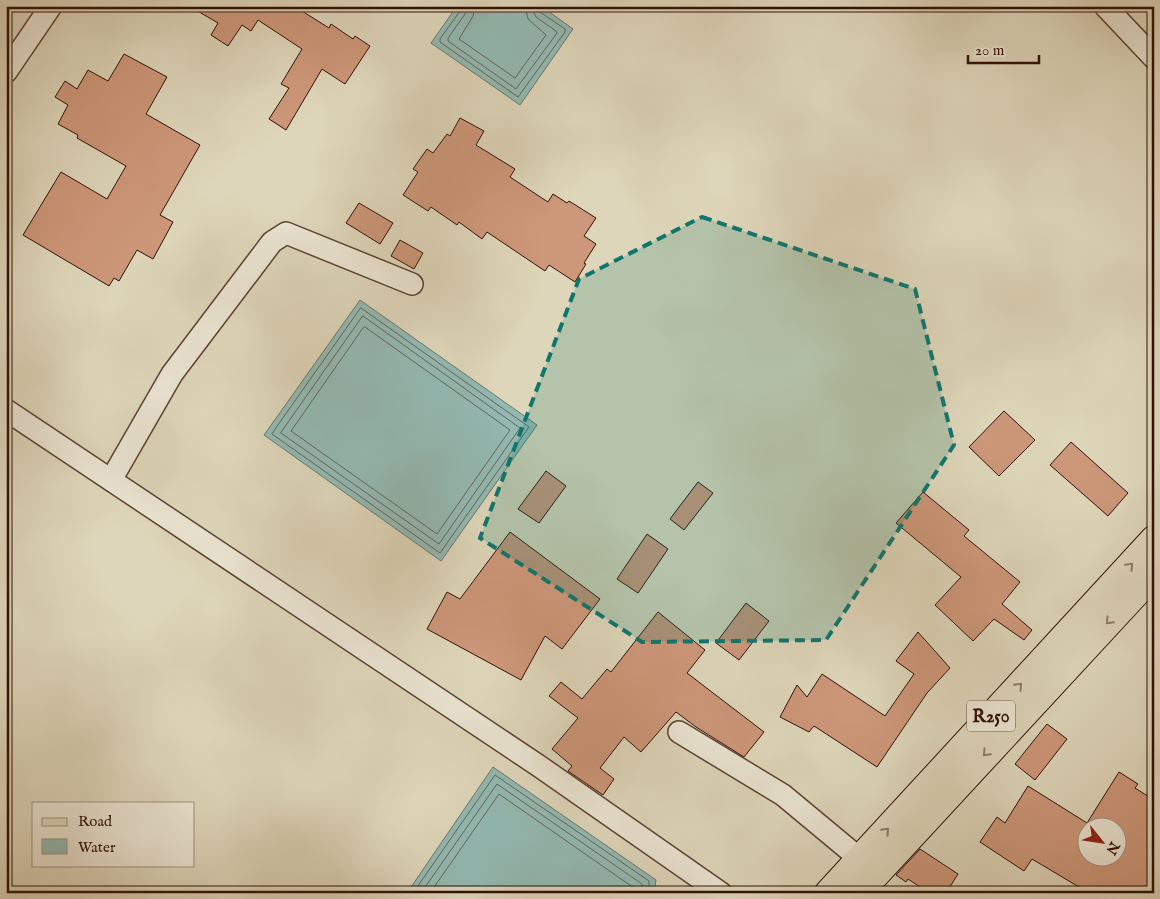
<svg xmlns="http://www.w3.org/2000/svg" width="1160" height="899" font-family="'IM FELL English',serif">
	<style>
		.water { fill: #93b9b2; stroke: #6c766d }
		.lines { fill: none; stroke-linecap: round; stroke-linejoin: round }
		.shore { stroke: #62655c; stroke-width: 1 }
		.building { fill: #cd9779; stroke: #311106; fill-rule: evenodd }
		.minor-casing { stroke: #5c4233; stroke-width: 24 }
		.primary-casing { stroke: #311106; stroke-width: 30 }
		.minor { stroke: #eae4d2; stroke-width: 21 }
		.primary { stroke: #ded6ba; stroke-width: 28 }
		.oneway { stroke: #907d69 }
		.marked { fill: #0f766e; fill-opacity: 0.2; stroke: #0f766e; stroke-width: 4; stroke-dasharray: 10 6; stroke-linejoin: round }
		.labels { text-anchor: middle; stroke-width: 4.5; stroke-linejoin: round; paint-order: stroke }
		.shield { fill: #eae4d2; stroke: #685043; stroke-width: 1 }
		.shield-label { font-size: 18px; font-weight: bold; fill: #311106 }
	</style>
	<rect width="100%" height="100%" fill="#ded6ba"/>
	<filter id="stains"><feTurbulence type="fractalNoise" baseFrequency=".004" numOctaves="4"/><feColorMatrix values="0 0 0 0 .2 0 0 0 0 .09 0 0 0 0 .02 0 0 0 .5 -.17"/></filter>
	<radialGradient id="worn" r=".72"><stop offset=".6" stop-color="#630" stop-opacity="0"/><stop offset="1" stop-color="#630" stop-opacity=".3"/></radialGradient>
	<g class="water">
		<path d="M 457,6 L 541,6 L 573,29 L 520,105 L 431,43 Z"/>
		<path d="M 360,300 L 537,425 L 441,561 L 264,435 Z"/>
		<path d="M 493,767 L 656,880 L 654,893 L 407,893 Z"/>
	</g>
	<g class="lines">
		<g class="shore">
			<path d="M 461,6 L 460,11 L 440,39 L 440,42 L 518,97 L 565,32 L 565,29 L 540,12 L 538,6"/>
			<path d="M 467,6 L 465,14 L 448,38 L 448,41 L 516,89 L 557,33 L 556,31 L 536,17 L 533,11 L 532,6"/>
			<path d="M 475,6 L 473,16 L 459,39 L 515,78 L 546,35 L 528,19 L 525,6"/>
			<path d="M 361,308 L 529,427 L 440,553 L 272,434 Z"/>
			<path d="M 363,316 L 520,428 L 439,544 L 281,433 Z"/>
			<path d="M 365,327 L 510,430 L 437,534 L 291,431 L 363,328 Z"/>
			<path d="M 413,893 L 495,775 L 649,881 L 649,893"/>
			<path d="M 421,893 L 497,784 L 642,884 L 643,893"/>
			<path d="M 430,893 L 499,794 L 634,888 L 635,893"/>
		</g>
	</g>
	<g class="building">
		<path d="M 189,6 L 294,6 L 329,28 L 331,24 L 353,39 L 355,36 L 370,46 L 345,84 L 322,69 L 286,130 L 269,119 L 289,88 L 281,84 L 302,49 L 258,20 L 251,31 L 242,25 L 228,46 L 211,35 L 218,23 Z"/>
		<path d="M 124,54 L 167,77 L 146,114 L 200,145 L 160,215 L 173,222 L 153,259 L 137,250 L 119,281 L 114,278 L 109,286 L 23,235 L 61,172 L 107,199 L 126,166 L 77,138 L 78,135 L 58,124 L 68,105 L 55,97 L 65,81 L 77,89 L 88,70 L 108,81 Z"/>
		<path d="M 460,118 L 484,131 L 476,145 L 515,169 L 510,177 L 548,202 L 553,194 L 567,203 L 569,201 L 596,218 L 584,236 L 596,244 L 584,263 L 586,264 L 575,282 L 549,265 L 545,271 L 487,232 L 482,239 L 459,222 L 457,225 L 431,207 L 428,211 L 403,195 L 418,172 L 413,169 L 427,149 L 433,153 L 447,134 L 450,136 Z"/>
		<path d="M 359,203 L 393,223 L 380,244 L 346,223 Z"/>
		<path d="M 400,240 L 423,253 L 414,269 L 391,256 Z"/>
		<path d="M 1004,411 L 1035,440 L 999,476 L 969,447 Z"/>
		<path d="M 1071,442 L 1128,493 L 1108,516 L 1050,465 Z"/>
		<path d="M 546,471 L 566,486 L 539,523 L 518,509 Z"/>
		<path d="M 698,482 L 713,493 L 684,530 L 670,519 Z"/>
		<path d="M 923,492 L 969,530 L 964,536 L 1020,582 L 1002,604 L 1032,630 L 1024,640 L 994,619 L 973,641 L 935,605 L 961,577 L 896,523 Z"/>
		<path d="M 510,532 L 600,599 L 562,649 L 545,636 L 521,680 L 427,629 L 447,592 L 460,599 Z"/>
		<path d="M 647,534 L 668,549 L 638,593 L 617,579 Z"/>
		<path d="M 746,603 L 769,621 L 739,660 L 716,643 Z"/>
		<path d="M 658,612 L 705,650 L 687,673 L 764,732 L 744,757 L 696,727 L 676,712 L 641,752 L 624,737 L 600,768 L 614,779 L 603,795 L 568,771 L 572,766 L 552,749 L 578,718 L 549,696 L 561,682 L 582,699 L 607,669 L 611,672 Z"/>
		<path d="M 918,632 L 950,668 L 927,693 L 877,767 L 814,726 L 809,732 L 780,717 L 797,685 L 807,697 L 822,674 L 885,716 L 914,674 L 896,661 Z"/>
		<path d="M 1047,724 L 1067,739 L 1035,780 L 1015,764 Z"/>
		<path d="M 1119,772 L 1138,784 L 1135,788 L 1154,800 L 1154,893 L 1089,893 L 1032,859 L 1024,871 L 980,842 L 997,817 L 1005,823 L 1028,786 L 1087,823 ZM 1088,826 L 1118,826 L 1118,856 L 1088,856 Z"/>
		<path d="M 920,849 L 958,874 L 946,893 L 929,893 L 908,879 L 906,882 L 896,875 Z"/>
	</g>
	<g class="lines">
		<defs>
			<g id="minor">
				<path d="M 1105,6 L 1154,58"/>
				<path d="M 6,72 L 51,6"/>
				<path d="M 6,410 L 539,766 L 721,893"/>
				<path d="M 111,480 L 172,374 L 272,242 L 286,233 L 412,284"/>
				<path d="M 679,732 L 783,795 L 860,859"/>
			</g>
			<g id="primary">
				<path d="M 829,893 L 1154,540"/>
				<path d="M 858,893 L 1154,573"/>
			</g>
		</defs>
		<use href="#minor" class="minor-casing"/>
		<use href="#primary" class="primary-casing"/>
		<use href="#minor" class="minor"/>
		<use href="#primary" class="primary"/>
	</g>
	<defs><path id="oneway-chevron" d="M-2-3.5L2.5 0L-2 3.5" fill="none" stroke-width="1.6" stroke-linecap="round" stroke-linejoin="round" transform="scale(1.25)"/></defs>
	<g class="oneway">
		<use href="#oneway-chevron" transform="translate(1130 566) rotate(-47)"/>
		<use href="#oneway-chevron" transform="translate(1109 621) rotate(133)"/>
		<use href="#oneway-chevron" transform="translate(1019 686) rotate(-47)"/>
		<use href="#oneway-chevron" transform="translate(986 753) rotate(133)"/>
		<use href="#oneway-chevron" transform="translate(886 831) rotate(-47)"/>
	</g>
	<path class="marked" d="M 702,217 L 915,289 L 954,445 L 826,640 L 642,642 L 480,538 L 579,279 Z"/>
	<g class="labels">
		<rect class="shield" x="967" y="700.5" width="48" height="31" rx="4"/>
		<g class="shield-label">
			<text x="991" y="722">R250</text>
		</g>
	</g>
	<rect width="1160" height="899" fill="none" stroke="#ded6ba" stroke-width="25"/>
	<rect x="8" y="8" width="1145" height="884" fill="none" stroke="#311106" stroke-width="2.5"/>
	<rect x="12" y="12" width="1135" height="874" fill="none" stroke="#311106"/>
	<rect x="32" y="802" width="162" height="65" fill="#eae4d2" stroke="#a09080"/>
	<rect x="42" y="818" width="25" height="8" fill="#ded6ba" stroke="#a09080"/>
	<text x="78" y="826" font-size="15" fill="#311106">Road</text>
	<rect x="42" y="839" width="25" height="15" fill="#93b9b2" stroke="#a09080"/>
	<text x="78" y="852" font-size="15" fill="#311106">Water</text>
	<g transform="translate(1102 842) rotate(120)"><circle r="24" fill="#eae4d2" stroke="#a09080"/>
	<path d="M0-4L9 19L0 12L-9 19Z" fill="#8f2418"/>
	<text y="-8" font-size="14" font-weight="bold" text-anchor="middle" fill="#311106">N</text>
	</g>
	<path d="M968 55v8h71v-8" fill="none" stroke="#311106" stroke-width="2.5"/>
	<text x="975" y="55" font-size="15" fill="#311106" stroke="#eae4d2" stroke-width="4" paint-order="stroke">20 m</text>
	<rect width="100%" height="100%" filter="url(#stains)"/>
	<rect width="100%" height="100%" fill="url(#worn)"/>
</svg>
